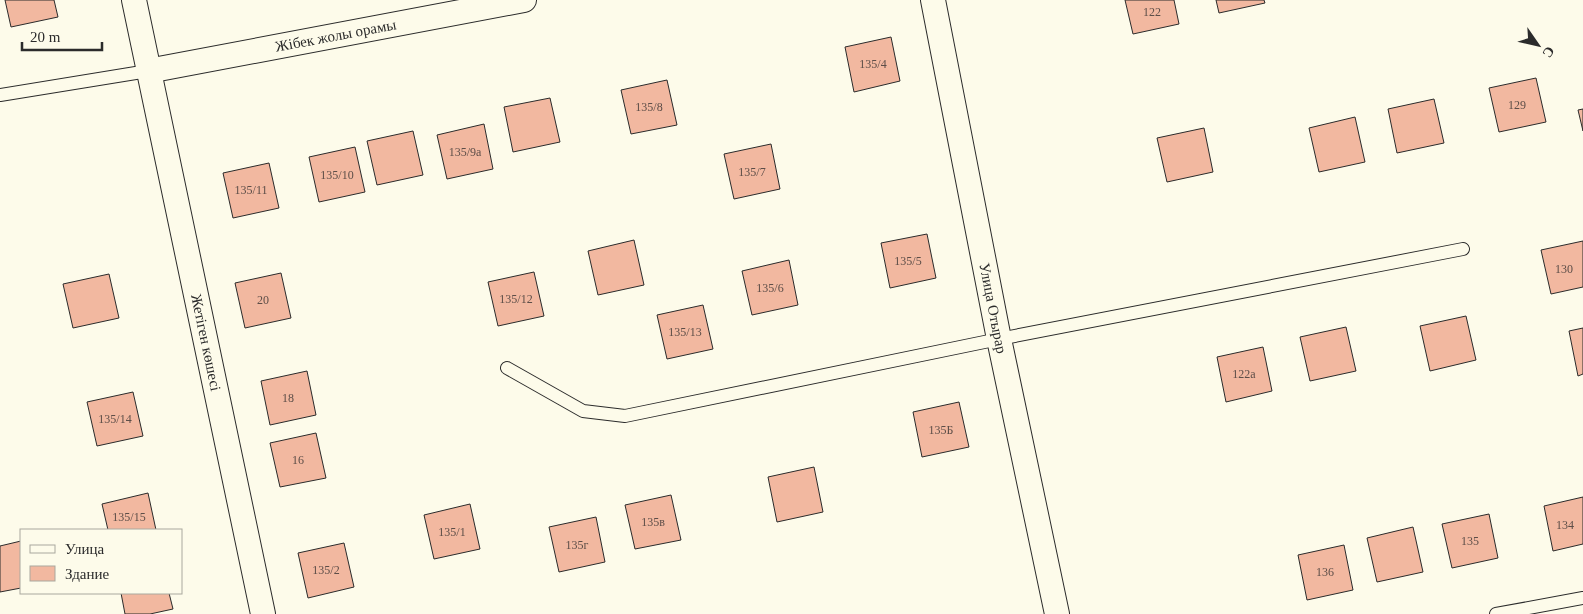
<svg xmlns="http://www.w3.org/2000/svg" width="1583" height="614" font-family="'Times New Roman',serif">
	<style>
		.building { fill: #f2b8a0; stroke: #2b2b2b }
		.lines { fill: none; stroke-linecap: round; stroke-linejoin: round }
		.lane-casing { stroke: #2b2b2b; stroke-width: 14 }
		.street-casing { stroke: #2b2b2b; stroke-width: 26 }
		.lane { stroke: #fdfbea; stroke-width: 12 }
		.street { stroke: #fdfbea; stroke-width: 24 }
		.labels { text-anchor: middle; stroke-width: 4; stroke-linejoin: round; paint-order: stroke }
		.number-label { font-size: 12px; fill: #5d4e48 }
		.street-label { font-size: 15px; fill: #2b2b2b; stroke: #fdfbea }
	</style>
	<rect width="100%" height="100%" fill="#fdfbea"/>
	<g class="building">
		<path d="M 5,0 L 54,0 L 58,17 L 11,27 Z"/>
		<path d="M 1125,0 L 1174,0 L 1179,24 L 1133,34 Z"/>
		<path d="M 1216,0 L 1264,0 L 1265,3 L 1219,13 Z"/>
		<path d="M 891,37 L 900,81 L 854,92 L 845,47 Z"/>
		<path d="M 1536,78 L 1546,122 L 1499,132 L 1489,88 Z"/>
		<path d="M 667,80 L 677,125 L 631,134 L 621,90 Z"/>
		<path d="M 550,98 L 560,142 L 513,152 L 504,107 Z"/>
		<path d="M 1434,99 L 1444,143 L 1397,153 L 1388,109 Z"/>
		<path d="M 1583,109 L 1583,131 L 1578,110 Z"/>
		<path d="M 1355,117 L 1365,162 L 1319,172 L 1309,128 Z"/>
		<path d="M 484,124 L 493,169 L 447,179 L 437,135 Z"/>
		<path d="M 1204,128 L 1213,172 L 1167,182 L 1157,138 Z"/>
		<path d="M 413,131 L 423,175 L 377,185 L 367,141 Z"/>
		<path d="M 771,144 L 780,189 L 734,199 L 724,154 Z"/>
		<path d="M 355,147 L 365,192 L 319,202 L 309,157 Z"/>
		<path d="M 269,163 L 279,208 L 233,218 L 223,173 Z"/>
		<path d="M 927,234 L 936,278 L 890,288 L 881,243 Z"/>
		<path d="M 634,240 L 644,285 L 598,295 L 588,251 Z"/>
		<path d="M 1583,241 L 1583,287 L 1551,294 L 1541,250 Z"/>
		<path d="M 789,260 L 798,305 L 752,315 L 742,271 Z"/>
		<path d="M 534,272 L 544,316 L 498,326 L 488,282 Z"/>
		<path d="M 281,273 L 291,318 L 245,328 L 235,283 Z"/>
		<path d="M 109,274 L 119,318 L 73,328 L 63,284 Z"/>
		<path d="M 703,305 L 713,349 L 667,359 L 657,315 Z"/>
		<path d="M 1466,316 L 1476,360 L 1430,371 L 1420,326 Z"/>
		<path d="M 1346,327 L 1356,371 L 1310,381 L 1300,337 Z"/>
		<path d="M 1583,328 L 1583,374 L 1578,376 L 1569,331 Z"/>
		<path d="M 1263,347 L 1272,391 L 1226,402 L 1217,357 Z"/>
		<path d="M 307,371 L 316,415 L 270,425 L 261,381 Z"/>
		<path d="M 133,392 L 143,436 L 97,446 L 87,402 Z"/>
		<path d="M 959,402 L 969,447 L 922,457 L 913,412 Z"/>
		<path d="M 316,433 L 326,478 L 280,487 L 270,443 Z"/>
		<path d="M 814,467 L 823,512 L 777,522 L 768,477 Z"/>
		<path d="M 148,493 L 156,530 L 108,530 L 102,504 Z"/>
		<path d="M 671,495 L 681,540 L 635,549 L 625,505 Z"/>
		<path d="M 1583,497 L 1583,544 L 1553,551 L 1544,506 Z"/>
		<path d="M 470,504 L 480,549 L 434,559 L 424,515 Z"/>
		<path d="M 1489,514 L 1498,558 L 1452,568 L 1442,524 Z"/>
		<path d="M 596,517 L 605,562 L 559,572 L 549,527 Z"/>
		<path d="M 1413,527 L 1423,572 L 1377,582 L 1367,538 Z"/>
		<path d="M 21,541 L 21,588 L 0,592 L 0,546 Z"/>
		<path d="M 344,543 L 354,587 L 308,598 L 298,553 Z"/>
		<path d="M 1344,545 L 1353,590 L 1307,600 L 1298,555 Z"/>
		<path d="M 121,593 L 169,593 L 173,609 L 150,614 L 125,614 Z"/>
	</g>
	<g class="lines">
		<defs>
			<g id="lane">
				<path d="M 0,95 L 148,71"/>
				<path d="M 507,368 L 583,411 L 625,416 L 999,339 L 1463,249"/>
				<path d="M 1496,614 L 1583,598"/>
			</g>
			<g id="street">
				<path id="s1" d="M 134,0 L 263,614"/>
				<path id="s2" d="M 933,0 L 999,339 L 1057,614"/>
				<path id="s3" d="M 148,71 L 524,0"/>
			</g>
		</defs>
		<use href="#lane" class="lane-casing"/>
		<use href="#street" class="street-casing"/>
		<use href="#lane" class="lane"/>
		<use href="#street" class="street"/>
	</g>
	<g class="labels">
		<g class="number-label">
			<text x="1152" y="16">122</text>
			<text x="873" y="68">135/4</text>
			<text x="1517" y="109">129</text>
			<text x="649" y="111">135/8</text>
			<text x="465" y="156">135/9а</text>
			<text x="752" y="176">135/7</text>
			<text x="337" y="179">135/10</text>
			<text x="251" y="194">135/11</text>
			<text x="908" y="265">135/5</text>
			<text x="1564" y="273">130</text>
			<text x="770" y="292">135/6</text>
			<text x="516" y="303">135/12</text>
			<text x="263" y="304">20</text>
			<text x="685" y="336">135/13</text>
			<text x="1244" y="378">122а</text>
			<text x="288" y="402">18</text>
			<text x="115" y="423">135/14</text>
			<text x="941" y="434">135Б</text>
			<text x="298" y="464">16</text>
			<text x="129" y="521">135/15</text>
			<text x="653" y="526">135в</text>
			<text x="1565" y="529">134</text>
			<text x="452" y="536">135/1</text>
			<text x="1470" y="545">135</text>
			<text x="577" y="549">135г</text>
			<text x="326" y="574">135/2</text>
			<text x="1325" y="576">136</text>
		</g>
		<g class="street-label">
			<text dy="5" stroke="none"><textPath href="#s3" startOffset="191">Жібек жолы орамы</textPath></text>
			<text dy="5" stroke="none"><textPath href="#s2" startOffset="314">Улица Отырар</textPath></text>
			<text dy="5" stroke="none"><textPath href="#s1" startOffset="350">Жетіген көшесі</textPath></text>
		</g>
	</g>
	<rect x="20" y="529" width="162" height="65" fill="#fdfbea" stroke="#a9a89e"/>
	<rect x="30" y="545" width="25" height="8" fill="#fdfbea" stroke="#a9a89e"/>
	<text x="65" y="554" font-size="15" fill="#2b2b2b">Улица</text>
	<rect x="30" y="566" width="25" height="15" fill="#f2b8a0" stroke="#a9a89e"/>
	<text x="65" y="579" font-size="15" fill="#2b2b2b">Здание</text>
	<g transform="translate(1538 45) rotate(124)" stroke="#fdfbea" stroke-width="4" paint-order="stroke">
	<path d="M0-4L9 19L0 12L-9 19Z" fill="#2b2b2b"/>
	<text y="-8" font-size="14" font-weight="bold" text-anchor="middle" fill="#2b2b2b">С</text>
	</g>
	<path d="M22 42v8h80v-8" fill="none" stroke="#2b2b2b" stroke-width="2.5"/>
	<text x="30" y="42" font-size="15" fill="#2b2b2b" stroke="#fdfbea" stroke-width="4" paint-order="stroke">20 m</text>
</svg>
